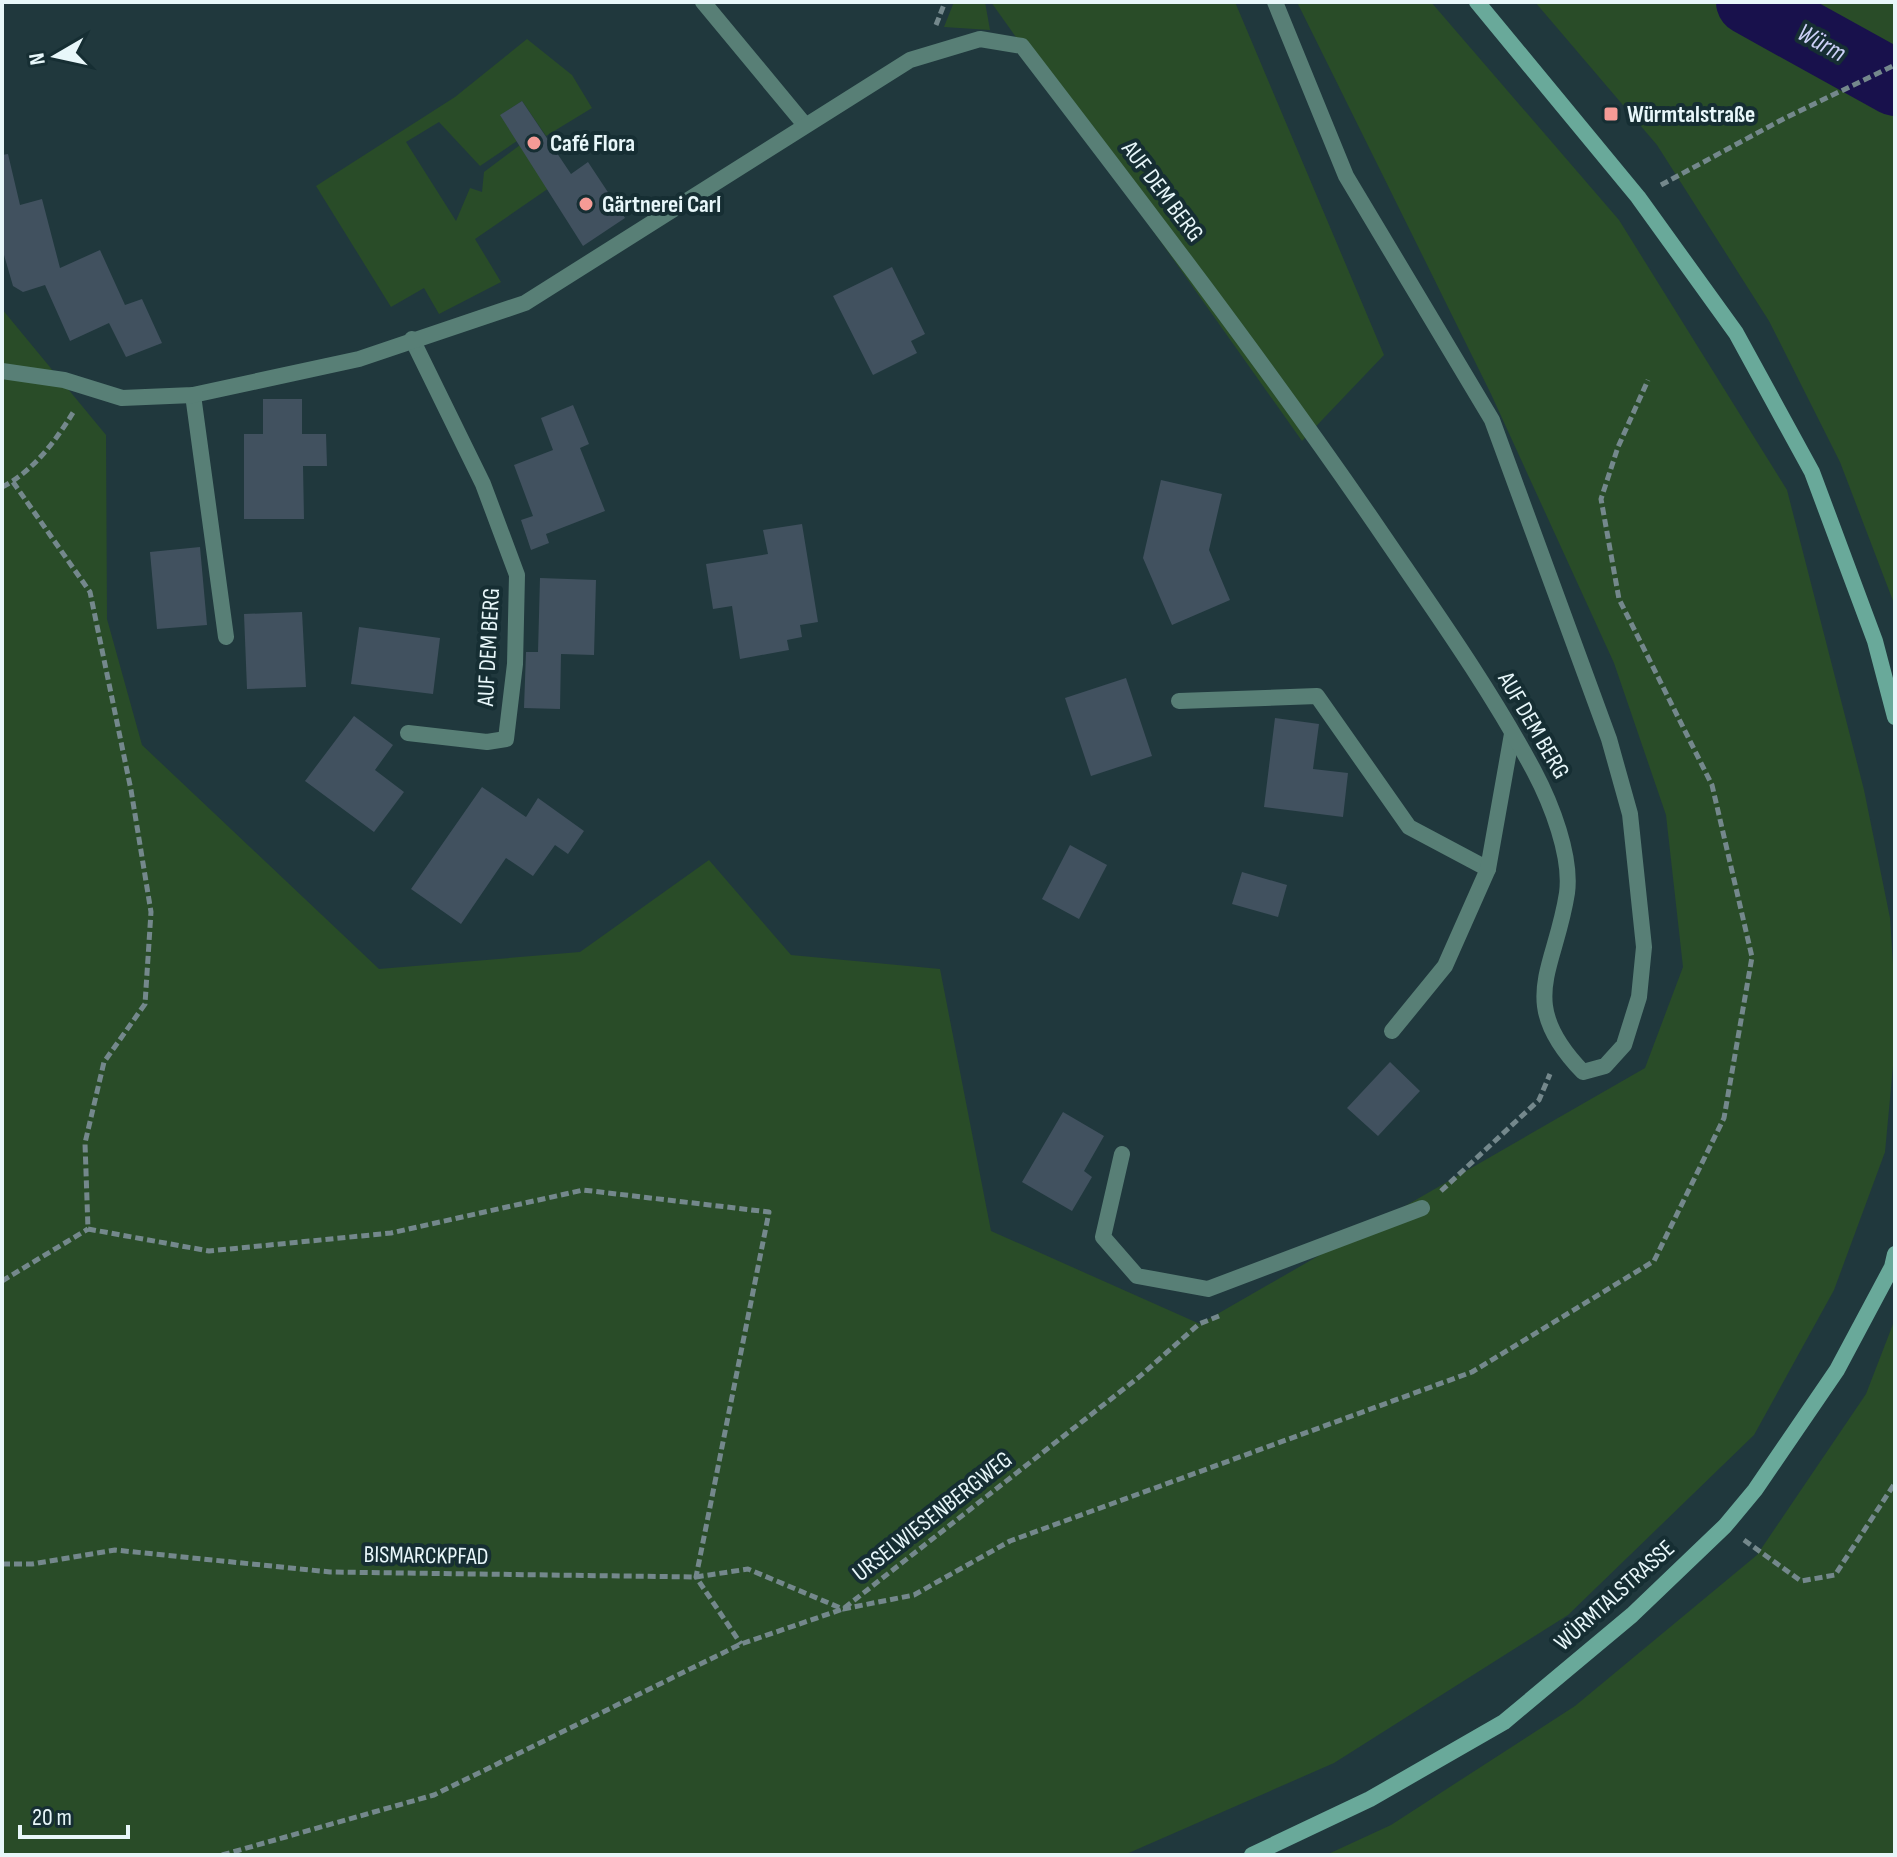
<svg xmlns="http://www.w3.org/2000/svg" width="1897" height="1857" font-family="'Sofia Sans Condensed',sans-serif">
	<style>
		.green { fill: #294c28 }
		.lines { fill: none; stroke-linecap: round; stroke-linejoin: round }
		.river { stroke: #18114c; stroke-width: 66 }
		.building { fill: #41515f }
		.path { stroke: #74888c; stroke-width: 5; stroke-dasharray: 8 4; stroke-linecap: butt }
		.lane { stroke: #587f76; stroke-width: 16 }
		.street { stroke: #587f76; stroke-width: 16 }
		.secondary { stroke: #69a99a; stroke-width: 16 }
		.poi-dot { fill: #f59b96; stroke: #162e33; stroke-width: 3 }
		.labels { text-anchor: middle; stroke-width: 8; stroke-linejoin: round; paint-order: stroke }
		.poi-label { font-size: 24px; font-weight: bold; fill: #e8f7fa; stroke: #162e33; text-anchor: start }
		.street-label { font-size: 24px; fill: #e8f7fa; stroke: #162e33 }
		.water-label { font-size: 26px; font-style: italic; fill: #cdd1f8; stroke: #162e33 }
	</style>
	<rect width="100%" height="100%" fill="#20383d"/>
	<g class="green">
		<path d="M 954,2 L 985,2 L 990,30 L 944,27 Z"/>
		<path d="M 991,2 L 1235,2 L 1384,355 L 1302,441 Z"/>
		<path d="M 1297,2 L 1431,2 L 1619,220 L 1787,490 L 1864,790 L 1890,918 L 1895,994 L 1895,1045 L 1885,1152 L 1834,1290 L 1754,1435 L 1568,1615 L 1334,1763 L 1124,1855 L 2,1855 L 2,309 L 106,435 L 107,619 L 142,745 L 379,969 L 580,952 L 709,860 L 791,955 L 940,969 L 991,1231 L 1200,1324 L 1645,1068 L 1683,967 L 1666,815 L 1614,663 L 1491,394 Z"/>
		<path d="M 1535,2 L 1895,2 L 1895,606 L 1840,462 L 1769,321 L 1657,145 Z"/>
		<path d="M 527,39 L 572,75 L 592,108 L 546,136 L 522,101 L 501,115 L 517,141 L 480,166 L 439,122 L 406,142 L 456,221 L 470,188 L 482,192 L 484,172 L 520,145 L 549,188 L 475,239 L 501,282 L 439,314 L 424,288 L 391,307 L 316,186 L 455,97 Z"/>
		<path d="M 1895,1319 L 1895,1855 L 1326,1855 L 1391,1825 L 1575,1706 L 1757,1555 L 1866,1394 Z"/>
	</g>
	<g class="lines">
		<path class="river" d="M 1749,2 L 1895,83"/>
	</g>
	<g class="building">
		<path d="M 522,101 L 571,174 L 588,162 L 625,218 L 583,246 L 500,115 Z"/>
		<path d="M 8,154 L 20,205 L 42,199 L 60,268 L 100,250 L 125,305 L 142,299 L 162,343 L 126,357 L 109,323 L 70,341 L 45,285 L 23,292 L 13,286 L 2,248 L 2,155 Z"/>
		<path d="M 892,267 L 925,334 L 911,341 L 917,353 L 873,375 L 833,296 Z"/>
		<path d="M 263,399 L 302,399 L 302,434 L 326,434 L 327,466 L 303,466 L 304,519 L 244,519 L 244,434 L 263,434 Z"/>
		<path d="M 573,405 L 589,444 L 580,448 L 605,511 L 546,534 L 549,543 L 531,550 L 521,520 L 533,516 L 514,465 L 553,450 L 541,418 Z"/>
		<path d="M 1161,480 L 1222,494 L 1209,550 L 1230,600 L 1172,625 L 1143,558 Z"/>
		<path d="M 802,524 L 818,622 L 800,625 L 802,637 L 787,640 L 789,650 L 740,659 L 732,606 L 713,609 L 706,564 L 768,554 L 763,530 Z"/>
		<path d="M 200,547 L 207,625 L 157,629 L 150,552 Z"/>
		<path d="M 540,578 L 596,580 L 594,655 L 561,654 L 560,709 L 524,708 L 526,652 L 538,652 Z"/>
		<path d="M 302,612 L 306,687 L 247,689 L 244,614 Z"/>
		<path d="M 359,627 L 440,638 L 433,694 L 351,684 Z"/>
		<path d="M 1126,678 L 1152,756 L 1091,776 L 1065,698 Z"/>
		<path d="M 354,716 L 393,745 L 375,770 L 404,792 L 374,832 L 305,781 Z"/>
		<path d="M 1275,718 L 1319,724 L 1313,769 L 1348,773 L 1343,817 L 1264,807 Z"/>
		<path d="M 482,787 L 526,817 L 538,798 L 584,831 L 568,854 L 555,845 L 533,876 L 506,858 L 461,924 L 411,889 Z"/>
		<path d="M 1070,845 L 1107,865 L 1079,919 L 1042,899 Z"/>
		<path d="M 1242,872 L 1287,885 L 1278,917 L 1232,904 Z"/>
		<path d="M 1390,1062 L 1420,1091 L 1378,1136 L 1347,1108 Z"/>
		<path d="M 1063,1112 L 1104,1136 L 1084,1171 L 1092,1177 L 1072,1211 L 1022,1182 Z"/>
	</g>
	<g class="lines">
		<g class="path">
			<path d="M 936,25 L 945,2"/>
			<path d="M 1661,185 L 1785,118 L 1895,65"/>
			<path d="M 13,482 L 90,592 L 131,790 L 151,912 L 145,1004 L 104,1062 L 85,1143 L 88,1229"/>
			<path d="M 2,487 C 33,472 57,439 74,411"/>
			<path d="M 1441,1191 L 1539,1100 L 1550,1074"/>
			<path d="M 88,1229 L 209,1251 L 391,1233 L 583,1190 L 769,1212 L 696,1577 L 741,1644"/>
			<path d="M 2,1281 L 88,1229"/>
			<path d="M 1744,1540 L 1801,1581 L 1835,1575 L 1895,1483"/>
			<path d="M 2,1564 L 32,1564 L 115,1550 L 330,1572 L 696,1577 L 748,1569 L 843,1609 L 914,1595 L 1010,1541 L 1472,1372 L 1654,1261 L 1724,1118 L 1752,957 L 1712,785 L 1619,599 L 1601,499 L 1618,447 L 1648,380"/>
			<path d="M 222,1855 L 434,1795 L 741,1644 L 843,1609 L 1139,1377 L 1199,1324 L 1219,1316"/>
		</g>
		<g class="lane">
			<path d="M 703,2 L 805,125"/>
			<path d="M 193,395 L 226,637"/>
			<path d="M 1179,701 L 1317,696 L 1409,827 L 1488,869"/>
			<path d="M 408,733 L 487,742 L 506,739 L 515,664 L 517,575 L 483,484 L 412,339"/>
			<path d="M 1392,1031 L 1445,966 L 1488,869 L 1512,734"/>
			<path d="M 1122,1154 L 1103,1237 L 1137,1276 L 1208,1289 L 1422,1208"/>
		</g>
		<path class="street" d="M 2,371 L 64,380 L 122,398 L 193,395 L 359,359 L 525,303 L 910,60 L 980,39 L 1022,46 C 1143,204 1264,362 1376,525 C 1431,606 1488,685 1534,771 C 1551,803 1572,856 1567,893 C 1555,971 1515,1002 1583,1072 L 1605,1066 L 1624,1045 L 1639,997 L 1644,947 L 1630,814 L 1609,739 L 1492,420 L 1346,176 L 1275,2"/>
		<g class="secondary">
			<path d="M 1477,2 L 1638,197 L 1736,333 L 1812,472 L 1875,641 L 1895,717"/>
			<path d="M 1252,1855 L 1370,1799 L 1504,1722 L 1632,1615 L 1725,1526 L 1755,1490 L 1837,1370 L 1892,1267 L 1895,1254"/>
		</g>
	</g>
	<g class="poi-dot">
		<rect x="1603" y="106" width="16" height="16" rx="4"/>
		<circle cx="534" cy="143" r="8"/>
		<circle cx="586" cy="204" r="8"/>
	</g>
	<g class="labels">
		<g class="poi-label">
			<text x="1627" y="122">Würmtalstraße</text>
			<text x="550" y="151">Café Flora</text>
			<text x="602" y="212">Gärtnerei Carl</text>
		</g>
		<g class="street-label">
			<text transform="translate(1163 191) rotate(53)" y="8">AUF DEM BERG</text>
			<text transform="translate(488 647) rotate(-87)" y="8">AUF DEM BERG</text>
			<text transform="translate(1534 725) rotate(60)" y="8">AUF DEM BERG</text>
			<text transform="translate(932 1516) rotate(-38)" y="8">URSELWIESENBERGWEG</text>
			<text transform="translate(426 1555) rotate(1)" y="8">BISMARCKPFAD</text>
			<text transform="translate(1614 1595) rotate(-42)" y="8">WÜRMTALSTRASSE</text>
		</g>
		<g class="water-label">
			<text transform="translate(1822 42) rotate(29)" y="9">Würm</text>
		</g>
	</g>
	<rect width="1897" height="1857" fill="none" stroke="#e8f7fa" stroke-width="8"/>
	<g transform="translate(56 56) rotate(261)" stroke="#162e33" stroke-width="6" paint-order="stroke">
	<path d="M0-6L14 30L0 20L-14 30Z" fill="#e8f7fa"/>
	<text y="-12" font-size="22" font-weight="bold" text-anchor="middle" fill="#e8f7fa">N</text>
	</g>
	<path d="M20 1825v12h108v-12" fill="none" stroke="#e8f7fa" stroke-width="4"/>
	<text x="32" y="1825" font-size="24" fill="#e8f7fa" stroke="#162e33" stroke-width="6" paint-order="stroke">20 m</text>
</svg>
